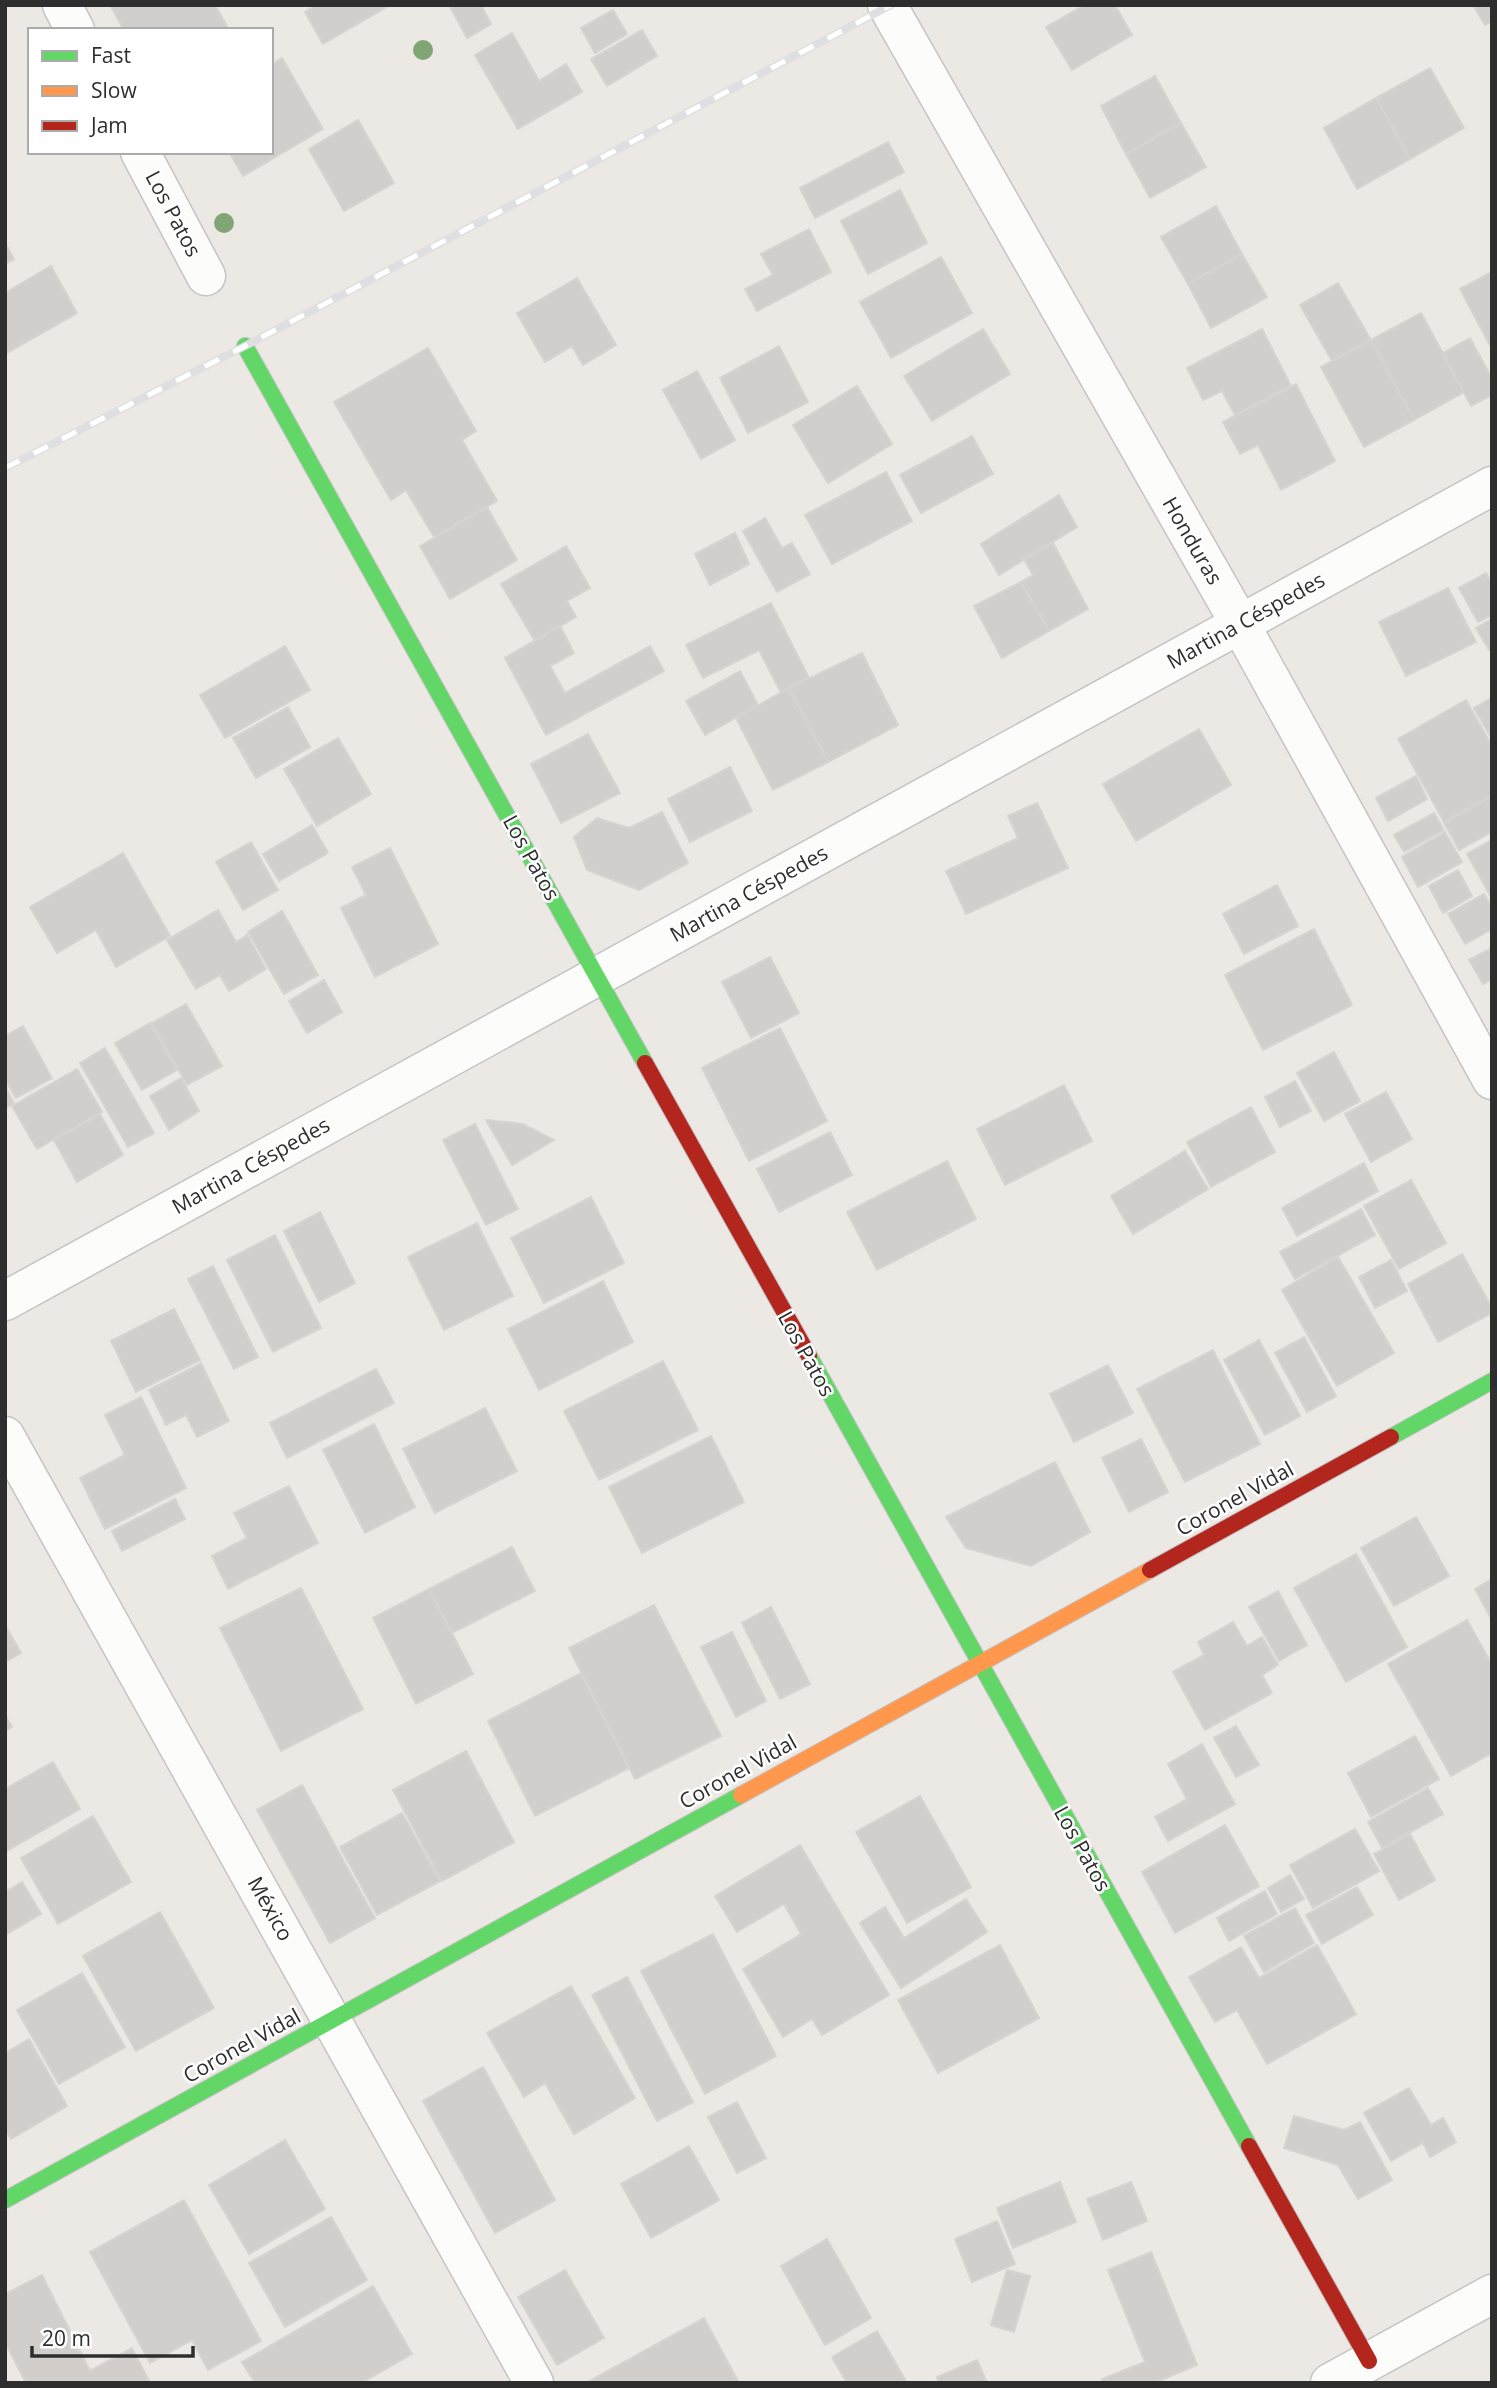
<svg xmlns="http://www.w3.org/2000/svg" width="1497" height="2388" font-family="'Open Sans',sans-serif">
	<style>
		.building { fill: #d1cecb; stroke: #d7d4d0; stroke-width: 2 }
		.lines { fill: none; stroke-linecap: round; stroke-linejoin: round }
		.street-casing { stroke: #c5c4c5; stroke-width: 41 }
		.fast-casing { stroke: #c5c4c5; stroke-width: 18 }
		.slow-casing { stroke: #c5c4c5; stroke-width: 18 }
		.jam-casing { stroke: #c5c4c5; stroke-width: 18 }
		.street { stroke: #fcfcfb; stroke-width: 38 }
		.fast { stroke: #63d668; stroke-width: 16 }
		.slow { stroke: #ff974d; stroke-width: 16 }
		.jam { stroke: #b3261e; stroke-width: 16 }
		.rail-casing { stroke: #dfdfe1; stroke-width: 8 }
		.rail { stroke: #fff; stroke-width: 5; stroke-dasharray: 16; stroke-linecap: butt }
		.tree { fill: #82a575 }
		.labels { text-anchor: middle; stroke-width: 5; stroke-linejoin: round; paint-order: stroke }
		.street-label { font-size: 21px; fill: #2e2e2e; stroke: #fff }
	</style>
	<rect width="100%" height="100%" fill="#ece8e4"/>
	<g class="building">
		<path d="M 110,5 L 215,5 L 229,30 L 124,30 Z"/>
		<path d="M 316,5 L 390,5 L 323,44 L 305,12 Z"/>
		<path d="M 449,5 L 481,5 L 491,24 L 467,38 Z"/>
		<path d="M 1085,5 L 1115,5 L 1132,35 L 1072,70 L 1046,27 Z"/>
		<path d="M 1473,5 L 1492,5 L 1492,21 L 1485,25 Z"/>
		<path d="M 613,10 L 627,34 L 595,53 L 581,28 Z"/>
		<path d="M 642,30 L 657,56 L 607,86 L 591,59 Z"/>
		<path d="M 512,33 L 539,81 L 566,64 L 582,92 L 518,129 L 475,55 Z"/>
		<path d="M 282,58 L 323,129 L 243,176 L 229,152 L 271,152 L 271,65 Z"/>
		<path d="M 1430,68 L 1464,128 L 1410,159 L 1376,98 Z"/>
		<path d="M 1155,76 L 1181,123 L 1126,154 L 1101,106 Z"/>
		<path d="M 1376,98 L 1410,159 L 1357,189 L 1324,128 Z"/>
		<path d="M 358,120 L 394,183 L 344,211 L 309,149 Z"/>
		<path d="M 1181,123 L 1206,167 L 1150,198 L 1126,154 Z"/>
		<path d="M 888,142 L 904,172 L 815,218 L 800,188 Z"/>
		<path d="M 900,190 L 927,243 L 868,274 L 841,221 Z"/>
		<path d="M 1216,206 L 1242,254 L 1188,284 L 1161,237 Z"/>
		<path d="M 809,229 L 831,272 L 757,311 L 745,289 L 773,275 L 761,254 Z"/>
		<path d="M 5,243 L 14,259 L 5,264 Z"/>
		<path d="M 1242,254 L 1267,297 L 1211,328 L 1188,284 Z"/>
		<path d="M 941,257 L 972,313 L 891,358 L 860,302 Z"/>
		<path d="M 51,266 L 77,313 L 5,354 L 5,293 Z"/>
		<path d="M 1492,272 L 1492,349 L 1460,289 Z"/>
		<path d="M 577,278 L 616,345 L 583,365 L 572,346 L 545,362 L 517,313 Z"/>
		<path d="M 1338,283 L 1371,340 L 1332,361 L 1300,305 Z"/>
		<path d="M 1421,313 L 1464,392 L 1414,420 L 1371,340 Z"/>
		<path d="M 983,329 L 1010,374 L 932,421 L 904,376 Z"/>
		<path d="M 1262,329 L 1291,386 L 1235,415 L 1222,391 L 1203,400 L 1187,368 Z"/>
		<path d="M 1470,338 L 1492,379 L 1492,395 L 1471,406 L 1443,353 Z"/>
		<path d="M 1371,340 L 1414,420 L 1364,447 L 1321,367 Z"/>
		<path d="M 779,346 L 808,402 L 748,433 L 720,378 Z"/>
		<path d="M 428,348 L 476,431 L 462,440 L 497,501 L 434,537 L 406,490 L 391,500 L 334,402 Z"/>
		<path d="M 697,371 L 735,440 L 701,459 L 663,390 Z"/>
		<path d="M 1296,384 L 1335,461 L 1281,490 L 1258,445 L 1240,454 L 1223,422 Z"/>
		<path d="M 857,386 L 892,444 L 828,483 L 793,425 Z"/>
		<path d="M 972,436 L 993,474 L 921,513 L 900,475 Z"/>
		<path d="M 886,472 L 912,521 L 832,564 L 805,515 Z"/>
		<path d="M 1059,495 L 1077,527 L 999,575 L 981,544 Z"/>
		<path d="M 487,507 L 517,560 L 450,599 L 420,546 Z"/>
		<path d="M 765,518 L 782,548 L 792,543 L 810,574 L 777,592 L 743,531 Z"/>
		<path d="M 735,533 L 749,564 L 710,585 L 695,554 Z"/>
		<path d="M 1053,543 L 1088,609 L 1049,631 L 1021,582 L 1033,575 L 1024,559 Z"/>
		<path d="M 566,546 L 590,588 L 567,601 L 576,617 L 535,641 L 501,584 Z"/>
		<path d="M 1486,573 L 1492,584 L 1492,615 L 1478,622 L 1459,588 Z"/>
		<path d="M 1021,582 L 1049,631 L 1002,658 L 974,606 Z"/>
		<path d="M 1448,588 L 1476,642 L 1406,676 L 1379,622 Z"/>
		<path d="M 771,603 L 809,678 L 781,693 L 759,650 L 703,678 L 686,645 Z"/>
		<path d="M 1492,619 L 1492,648 L 1489,650 L 1476,628 Z"/>
		<path d="M 560,626 L 574,653 L 550,666 L 565,693 L 650,646 L 664,671 L 546,735 L 505,658 Z"/>
		<path d="M 285,646 L 310,690 L 225,738 L 200,695 Z"/>
		<path d="M 862,653 L 898,725 L 828,762 L 789,688 Z"/>
		<path d="M 740,671 L 758,705 L 705,735 L 686,701 Z"/>
		<path d="M 789,688 L 828,762 L 773,790 L 736,718 Z"/>
		<path d="M 1492,698 L 1492,739 L 1474,708 Z"/>
		<path d="M 1466,700 L 1492,746 L 1492,795 L 1444,822 L 1398,739 Z"/>
		<path d="M 288,707 L 310,747 L 256,778 L 233,738 Z"/>
		<path d="M 1199,729 L 1231,785 L 1136,841 L 1103,784 Z"/>
		<path d="M 588,734 L 620,793 L 561,823 L 531,764 Z"/>
		<path d="M 338,738 L 371,794 L 317,826 L 284,769 Z"/>
		<path d="M 730,767 L 752,811 L 690,842 L 668,799 Z"/>
		<path d="M 1416,776 L 1427,799 L 1388,821 L 1376,798 Z"/>
		<path d="M 1492,796 L 1492,832 L 1459,850 L 1444,823 Z"/>
		<path d="M 1037,803 L 1068,868 L 966,914 L 946,871 L 1018,838 L 1008,816 Z"/>
		<path d="M 662,812 L 688,863 L 639,890 L 587,870 L 574,837 L 597,818 L 629,828 Z"/>
		<path d="M 1434,813 L 1444,830 L 1404,852 L 1394,835 Z"/>
		<path d="M 312,825 L 328,853 L 279,881 L 263,854 Z"/>
		<path d="M 1445,832 L 1462,862 L 1418,887 L 1402,857 Z"/>
		<path d="M 1492,840 L 1492,899 L 1467,854 Z"/>
		<path d="M 251,842 L 278,890 L 243,910 L 216,862 Z"/>
		<path d="M 390,848 L 438,944 L 375,977 L 341,908 L 366,895 L 352,867 Z"/>
		<path d="M 123,853 L 170,936 L 116,967 L 96,930 L 57,953 L 30,907 Z"/>
		<path d="M 1458,870 L 1472,896 L 1443,913 L 1429,886 Z"/>
		<path d="M 1277,885 L 1298,926 L 1244,954 L 1223,914 Z"/>
		<path d="M 1484,894 L 1492,907 L 1492,929 L 1465,944 L 1448,914 Z"/>
		<path d="M 218,910 L 236,942 L 247,935 L 266,969 L 229,991 L 220,975 L 196,989 L 167,940 Z"/>
		<path d="M 282,911 L 318,975 L 284,994 L 248,932 Z"/>
		<path d="M 1314,929 L 1352,1005 L 1263,1050 L 1225,975 Z"/>
		<path d="M 1492,948 L 1492,979 L 1483,984 L 1469,960 Z"/>
		<path d="M 770,957 L 799,1013 L 751,1038 L 722,982 Z"/>
		<path d="M 324,980 L 342,1012 L 307,1033 L 289,1001 Z"/>
		<path d="M 186,1004 L 222,1066 L 187,1085 L 152,1023 Z"/>
		<path d="M 150,1023 L 177,1070 L 142,1090 L 115,1043 Z"/>
		<path d="M 23,1026 L 52,1078 L 16,1098 L 5,1079 L 5,1036 Z"/>
		<path d="M 780,1028 L 827,1121 L 749,1161 L 702,1068 Z"/>
		<path d="M 105,1048 L 154,1133 L 128,1147 L 80,1063 Z"/>
		<path d="M 1334,1052 L 1360,1101 L 1324,1121 L 1297,1073 Z"/>
		<path d="M 77,1069 L 102,1112 L 37,1149 L 12,1106 Z"/>
		<path d="M 181,1078 L 199,1111 L 169,1130 L 150,1096 Z"/>
		<path d="M 1295,1081 L 1311,1111 L 1280,1127 L 1265,1097 Z"/>
		<path d="M 1064,1085 L 1092,1141 L 1005,1185 L 977,1129 Z"/>
		<path d="M 5,1087 L 14,1103 L 5,1108 Z"/>
		<path d="M 1386,1092 L 1412,1139 L 1371,1162 L 1345,1114 Z"/>
		<path d="M 1251,1107 L 1275,1152 L 1211,1187 L 1187,1142 Z"/>
		<path d="M 100,1114 L 123,1155 L 77,1182 L 54,1140 Z"/>
		<path d="M 486,1120 L 523,1124 L 554,1140 L 512,1165 Z"/>
		<path d="M 475,1124 L 518,1209 L 486,1225 L 443,1140 Z"/>
		<path d="M 830,1132 L 852,1175 L 779,1212 L 757,1169 Z"/>
		<path d="M 1185,1151 L 1208,1189 L 1133,1234 L 1111,1196 Z"/>
		<path d="M 947,1161 L 976,1219 L 877,1270 L 847,1212 Z"/>
		<path d="M 1364,1163 L 1378,1191 L 1297,1236 L 1282,1208 Z"/>
		<path d="M 1411,1180 L 1446,1243 L 1399,1269 L 1364,1206 Z"/>
		<path d="M 591,1197 L 624,1263 L 544,1303 L 511,1238 Z"/>
		<path d="M 1361,1209 L 1375,1235 L 1295,1279 L 1280,1252 Z"/>
		<path d="M 320,1212 L 355,1283 L 319,1302 L 284,1231 Z"/>
		<path d="M 477,1223 L 513,1296 L 444,1330 L 408,1257 Z"/>
		<path d="M 275,1235 L 321,1328 L 273,1352 L 227,1260 Z"/>
		<path d="M 1462,1254 L 1492,1308 L 1492,1313 L 1438,1342 L 1408,1284 Z"/>
		<path d="M 1338,1257 L 1394,1353 L 1337,1386 L 1282,1290 Z"/>
		<path d="M 1391,1260 L 1407,1291 L 1375,1308 L 1359,1277 Z"/>
		<path d="M 213,1266 L 258,1357 L 234,1369 L 188,1279 Z"/>
		<path d="M 603,1281 L 633,1342 L 539,1390 L 508,1329 Z"/>
		<path d="M 174,1309 L 200,1360 L 136,1392 L 111,1341 Z"/>
		<path d="M 1304,1337 L 1336,1396 L 1307,1412 L 1275,1353 Z"/>
		<path d="M 1259,1340 L 1300,1416 L 1265,1435 L 1224,1360 Z"/>
		<path d="M 1213,1350 L 1260,1444 L 1185,1482 L 1137,1389 Z"/>
		<path d="M 663,1361 L 698,1430 L 599,1480 L 564,1411 Z"/>
		<path d="M 201,1363 L 229,1421 L 197,1437 L 186,1415 L 166,1425 L 149,1390 Z"/>
		<path d="M 1108,1365 L 1133,1413 L 1074,1442 L 1050,1394 Z"/>
		<path d="M 376,1369 L 394,1403 L 287,1458 L 270,1423 Z"/>
		<path d="M 141,1397 L 186,1488 L 105,1529 L 80,1478 L 125,1455 L 105,1415 Z"/>
		<path d="M 485,1408 L 517,1471 L 435,1513 L 403,1449 Z"/>
		<path d="M 374,1424 L 415,1507 L 365,1533 L 323,1450 Z"/>
		<path d="M 711,1436 L 744,1502 L 642,1553 L 609,1487 Z"/>
		<path d="M 1141,1439 L 1168,1492 L 1129,1512 L 1102,1458 Z"/>
		<path d="M 1055,1462 L 1090,1532 L 1031,1566 L 966,1548 L 946,1517 Z"/>
		<path d="M 289,1486 L 318,1543 L 228,1589 L 212,1556 L 247,1538 L 234,1513 Z"/>
		<path d="M 175,1499 L 185,1519 L 122,1551 L 112,1531 Z"/>
		<path d="M 1416,1517 L 1449,1576 L 1394,1606 L 1361,1548 Z"/>
		<path d="M 512,1547 L 535,1591 L 452,1633 L 429,1589 Z"/>
		<path d="M 1356,1554 L 1407,1647 L 1346,1682 L 1294,1588 Z"/>
		<path d="M 1492,1579 L 1492,1620 L 1475,1589 Z"/>
		<path d="M 301,1588 L 363,1709 L 281,1751 L 220,1628 Z"/>
		<path d="M 429,1589 L 473,1674 L 416,1704 L 373,1618 Z"/>
		<path d="M 1278,1591 L 1307,1645 L 1279,1661 L 1249,1607 Z"/>
		<path d="M 654,1605 L 721,1736 L 635,1779 L 569,1648 Z"/>
		<path d="M 771,1607 L 810,1684 L 780,1699 L 742,1623 Z"/>
		<path d="M 1467,1620 L 1492,1665 L 1492,1753 L 1451,1776 L 1388,1664 Z"/>
		<path d="M 1233,1622 L 1247,1646 L 1262,1637 L 1278,1665 L 1262,1675 L 1272,1693 L 1205,1730 L 1173,1672 L 1204,1655 L 1198,1642 Z"/>
		<path d="M 5,1625 L 21,1653 L 5,1662 Z"/>
		<path d="M 732,1632 L 766,1701 L 736,1717 L 701,1647 Z"/>
		<path d="M 581,1673 L 629,1768 L 535,1816 L 488,1721 Z"/>
		<path d="M 5,1715 L 12,1727 L 5,1731 Z"/>
		<path d="M 1236,1726 L 1259,1765 L 1236,1777 L 1214,1738 Z"/>
		<path d="M 1415,1736 L 1439,1779 L 1371,1817 L 1348,1773 Z"/>
		<path d="M 1202,1744 L 1235,1804 L 1168,1841 L 1155,1817 L 1187,1799 L 1168,1764 Z"/>
		<path d="M 466,1751 L 514,1842 L 442,1881 L 393,1790 Z"/>
		<path d="M 53,1762 L 80,1809 L 5,1852 L 5,1789 Z"/>
		<path d="M 302,1785 L 375,1918 L 330,1943 L 257,1810 Z"/>
		<path d="M 1428,1788 L 1443,1814 L 1382,1848 L 1368,1822 Z"/>
		<path d="M 920,1796 L 971,1887 L 907,1923 L 856,1832 Z"/>
		<path d="M 402,1813 L 440,1881 L 377,1915 L 340,1847 Z"/>
		<path d="M 93,1816 L 131,1882 L 58,1924 L 21,1858 Z"/>
		<path d="M 1225,1825 L 1259,1886 L 1175,1933 L 1142,1872 Z"/>
		<path d="M 1355,1829 L 1379,1871 L 1313,1908 L 1290,1865 Z"/>
		<path d="M 1410,1834 L 1435,1880 L 1399,1900 L 1374,1854 Z"/>
		<path d="M 800,1845 L 889,1995 L 822,2035 L 812,2019 L 783,2037 L 743,1969 L 801,1934 L 784,1904 L 737,1932 L 715,1896 Z"/>
		<path d="M 1290,1875 L 1304,1899 L 1281,1912 L 1268,1888 Z"/>
		<path d="M 22,1882 L 41,1914 L 5,1935 L 5,1892 Z"/>
		<path d="M 1357,1887 L 1373,1915 L 1322,1944 L 1306,1915 Z"/>
		<path d="M 1265,1891 L 1277,1914 L 1229,1941 L 1217,1918 Z"/>
		<path d="M 966,1899 L 987,1932 L 901,1988 L 860,1923 L 885,1907 L 904,1938 Z"/>
		<path d="M 1295,1908 L 1314,1943 L 1264,1972 L 1244,1936 Z"/>
		<path d="M 160,1912 L 214,2008 L 136,2051 L 83,1956 Z"/>
		<path d="M 713,1934 L 776,2056 L 705,2094 L 641,1971 Z"/>
		<path d="M 1000,1945 L 1039,2018 L 938,2073 L 898,2000 Z"/>
		<path d="M 1317,1945 L 1356,2014 L 1267,2064 L 1237,2010 L 1215,2022 L 1189,1977 L 1241,1947 L 1259,1978 Z"/>
		<path d="M 82,1973 L 125,2047 L 59,2084 L 17,2010 Z"/>
		<path d="M 627,1977 L 693,2102 L 657,2121 L 592,1995 Z"/>
		<path d="M 571,1986 L 635,2098 L 574,2134 L 545,2083 L 524,2097 L 487,2033 Z"/>
		<path d="M 29,2039 L 67,2106 L 11,2139 L 5,2129 L 5,2053 Z"/>
		<path d="M 483,2067 L 555,2200 L 495,2233 L 423,2101 Z"/>
		<path d="M 1409,2088 L 1431,2125 L 1443,2118 L 1456,2142 L 1430,2157 L 1423,2143 L 1391,2161 L 1364,2113 Z"/>
		<path d="M 737,2102 L 766,2158 L 737,2173 L 708,2117 Z"/>
		<path d="M 1294,2116 L 1344,2130 L 1360,2122 L 1392,2180 L 1358,2199 L 1338,2165 L 1284,2148 Z"/>
		<path d="M 285,2140 L 325,2209 L 249,2254 L 209,2185 Z"/>
		<path d="M 689,2146 L 719,2200 L 651,2238 L 621,2184 Z"/>
		<path d="M 1060,2182 L 1076,2222 L 1013,2248 L 997,2208 Z"/>
		<path d="M 1131,2182 L 1147,2221 L 1103,2240 L 1087,2199 Z"/>
		<path d="M 184,2200 L 261,2341 L 208,2370 L 192,2340 L 150,2363 L 90,2252 Z"/>
		<path d="M 331,2217 L 367,2280 L 285,2327 L 249,2263 Z"/>
		<path d="M 997,2221 L 1015,2264 L 972,2282 L 955,2239 Z"/>
		<path d="M 827,2239 L 871,2318 L 825,2345 L 781,2266 Z"/>
		<path d="M 1151,2252 L 1197,2365 L 1154,2383 L 1103,2383 L 1102,2379 L 1145,2362 L 1108,2270 Z"/>
		<path d="M 565,2270 L 604,2338 L 557,2365 L 518,2297 Z"/>
		<path d="M 1007,2270 L 1030,2276 L 1014,2332 L 991,2325 Z"/>
		<path d="M 42,2275 L 90,2371 L 132,2348 L 150,2383 L 26,2383 L 5,2342 L 5,2294 Z"/>
		<path d="M 373,2286 L 412,2354 L 361,2383 L 255,2383 L 242,2362 Z"/>
		<path d="M 704,2318 L 739,2383 L 586,2383 Z"/>
		<path d="M 877,2331 L 907,2383 L 847,2383 L 832,2357 Z"/>
		<path d="M 977,2360 L 987,2383 L 939,2383 L 937,2377 Z"/>
	</g>
	<g class="lines">
		<defs>
			<g id="street">
				<path d="M 62,5 L 75,30"/>
				<path d="M 887,5 L 1240,624 L 1492,1080"/>
				<path d="M 140,152 L 206,276"/>
				<path d="M 5,1301 L 1492,486"/>
				<path d="M 5,1436 L 534,2383"/>
				<path d="M 1330,2383 L 1492,2294"/>
			</g>
			<g id="fast">
				<path d="M 245,346 L 645,1063"/>
				<path d="M 809,1356 L 1249,2146"/>
				<path d="M 1391,1437 L 1492,1381"/>
				<path d="M 5,2200 L 741,1795"/>
			</g>
			<path id="slow" d="M 741,1795 L 1150,1570"/>
			<g id="jam">
				<path d="M 645,1063 L 809,1356"/>
				<path d="M 1150,1570 L 1391,1437"/>
				<path d="M 1249,2146 L 1369,2361"/>
			</g>
		</defs>
		<use href="#street" class="street-casing"/>
		<use href="#fast" class="fast-casing"/>
		<use href="#slow" class="slow-casing"/>
		<use href="#jam" class="jam-casing"/>
		<use href="#street" class="street"/>
		<use href="#fast" class="fast"/>
		<use href="#slow" class="slow"/>
		<use href="#jam" class="jam"/>
		<defs>
			<path id="rail" d="M 5,468 L 245,346 L 891,5"/>
		</defs>
		<use href="#rail" class="rail-casing"/>
		<use href="#rail" class="rail"/>
	</g>
	<g class="tree">
		<circle cx="423" cy="50" r="10"/>
		<circle cx="224" cy="223" r="10"/>
	</g>
	<g class="labels">
		<g class="street-label">
			<text transform="translate(173 214) rotate(62)" y="7">Los Patos</text>
			<text transform="translate(1192 541) rotate(60)" y="7">Honduras</text>
			<text transform="translate(1246 621) rotate(-29)" y="7">Martina Céspedes</text>
			<text transform="translate(531 858) rotate(61)" y="7">Los Patos</text>
			<text transform="translate(749 894) rotate(-29)" y="7">Martina Céspedes</text>
			<text transform="translate(251 1166) rotate(-29)" y="7">Martina Céspedes</text>
			<text transform="translate(806 1354) rotate(61)" y="7">Los Patos</text>
			<text transform="translate(1235 1499) rotate(-29)" y="7">Coronel Vidal</text>
			<text transform="translate(738 1772) rotate(-29)" y="7">Coronel Vidal</text>
			<text transform="translate(1082 1849) rotate(61)" y="7">Los Patos</text>
			<text transform="translate(270 1909) rotate(61)" y="7">México</text>
			<text transform="translate(242 2046) rotate(-29)" y="7">Coronel Vidal</text>
		</g>
	</g>
	<rect width="1497" height="2388" fill="none" stroke="#2e2e2e" stroke-width="14"/>
	<rect x="28" y="28" width="245" height="126" fill="#ffffff" stroke="#ababab" stroke-width="2"/>
	<rect x="42" y="51" width="35" height="10" fill="#63d668" stroke="#ababab" stroke-width="2"/>
	<text x="91" y="63" font-size="21" fill="#2e2e2e">Fast</text>
	<rect x="42" y="86" width="35" height="10" fill="#ff974d" stroke="#ababab" stroke-width="2"/>
	<text x="91" y="98" font-size="21" fill="#2e2e2e">Slow</text>
	<rect x="42" y="121" width="35" height="10" fill="#b3261e" stroke="#ababab" stroke-width="2"/>
	<text x="91" y="133" font-size="21" fill="#2e2e2e">Jam</text>
	<path d="M32 2346v10h161v-10" fill="none" stroke="#2e2e2e" stroke-width="3.5"/>
	<text x="42" y="2346" font-size="21" fill="#2e2e2e" stroke="#ffffff" stroke-width="5" paint-order="stroke">20 m</text>
</svg>
